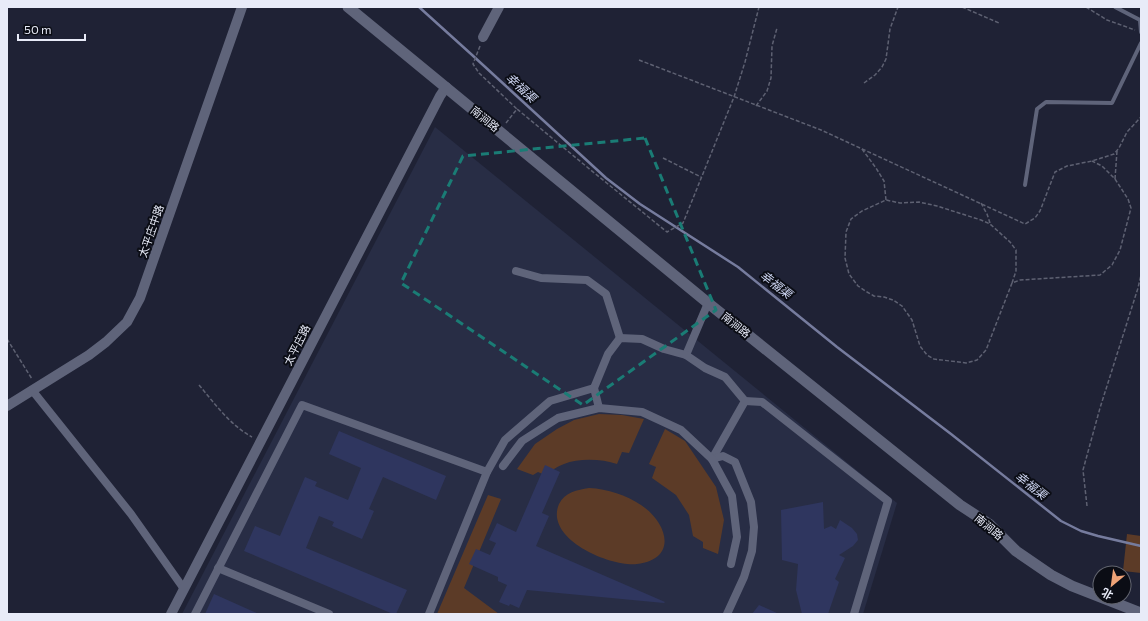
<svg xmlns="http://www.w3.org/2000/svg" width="1148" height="621" font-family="Commissioner,'Noto Sans SC',sans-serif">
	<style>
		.built { fill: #282d45 }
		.green { fill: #5c3b27 }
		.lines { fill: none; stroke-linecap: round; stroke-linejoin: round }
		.stream { stroke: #767c9e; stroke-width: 2.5 }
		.building { fill: #2f365f }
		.path { stroke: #5e6172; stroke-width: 1.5; stroke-dasharray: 4 2; stroke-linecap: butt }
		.service { stroke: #5f647a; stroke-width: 4 }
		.minor { stroke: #5f647a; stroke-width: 8 }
		.tertiary { stroke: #5f647a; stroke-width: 10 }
		.secondary { stroke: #5f647a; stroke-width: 11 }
		.marked { fill: none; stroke: #1a7c75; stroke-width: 3; stroke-dasharray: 8 5; stroke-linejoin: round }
		.labels { text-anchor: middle; stroke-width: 4; stroke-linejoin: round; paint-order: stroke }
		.street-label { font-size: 11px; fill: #e8ebf8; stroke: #0b0d15 }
		.water-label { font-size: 12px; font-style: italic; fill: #cfd7f4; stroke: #0b0d15 }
	</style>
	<rect width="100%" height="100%" fill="#1f2235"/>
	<path class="built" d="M 435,127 L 897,503 L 863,614 L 182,614 Z"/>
	<g class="green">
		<path d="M 599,414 L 622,415 L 644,419 L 629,453 L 622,452 L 617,464 C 602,459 579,458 564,464 C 558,466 551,471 545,475 L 538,472 L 533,475 L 517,469 L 535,444 L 557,429 L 574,420 Z"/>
		<path d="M 665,429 L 685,441 L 716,487 L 724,520 L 718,554 L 703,548 L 703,542 L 693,536 L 689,515 L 676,495 L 652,478 L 656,467 L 649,464 Z"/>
		<path d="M 589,488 C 608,489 626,495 641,505 C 667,522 679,559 637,564 C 610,567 544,539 559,504 C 565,492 577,490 589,488 Z"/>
		<path d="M 488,495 L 501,499 L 464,588 L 499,614 L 437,614 Z"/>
		<path d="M 1127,534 L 1141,536 L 1141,573 L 1123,571 Z"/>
	</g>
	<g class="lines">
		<path class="stream" d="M 419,7 L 471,54 L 606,178 L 640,204 L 738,267 L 837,347 L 951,434 L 1061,521 L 1081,531 L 1098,536 L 1141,546"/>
	</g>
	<g class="building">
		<path d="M 339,431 L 446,476 L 436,500 L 383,477 L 369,509 L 374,511 L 362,539 L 332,526 L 334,522 L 319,516 L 306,548 L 407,590 L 396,614 L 393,614 L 244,551 L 255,526 L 280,536 L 305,477 L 317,482 L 315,486 L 348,500 L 361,468 L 329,454 Z"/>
		<path d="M 545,465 L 560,472 L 542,513 L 549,516 L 536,546 L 665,602 L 664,603 L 527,590 L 519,608 L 510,604 L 509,606 L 499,602 L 507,585 L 498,581 L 498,577 L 469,564 L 476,549 L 490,555 L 496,543 L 489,540 L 497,523 L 516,532 Z"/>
		<path d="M 823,502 L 824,529 L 831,526 L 836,529 L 840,520 L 852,528 L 857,534 L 858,540 L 853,546 L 839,555 L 845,558 L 835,579 L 839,582 L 828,614 L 802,614 L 796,590 L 798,564 L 782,560 L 781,510 Z"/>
		<path d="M 214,594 L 259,614 L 205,614 Z"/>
		<path d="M 759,605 L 779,614 L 752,614 Z"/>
	</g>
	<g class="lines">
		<g class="path">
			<path d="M 962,7 L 999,23"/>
			<path d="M 1086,7 L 1107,20 L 1135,30"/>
			<path d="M 480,46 L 473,64 L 479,73 L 517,109"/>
			<path d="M 639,60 L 821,130 L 1025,224 L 1035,218 L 1040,211 L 1055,172 L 1067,166 L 1092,161 L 1114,154 L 1119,148 L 1127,132 L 1141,117"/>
			<path d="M 864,83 L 875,75 L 882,67 L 886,59 L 890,29 L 898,7"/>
			<path d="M 756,106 L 767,91 L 771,78 L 772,46 L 777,28"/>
			<path d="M 506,123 L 517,109 L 587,167 L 667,232 L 683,223 L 734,97 L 745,62 L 759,7"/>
			<path d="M 862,149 L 876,168 L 884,181 L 886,200"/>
			<path d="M 663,158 L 701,177"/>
			<path d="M 1115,179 L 1117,151"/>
			<path d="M 981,203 L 987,214 L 990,223"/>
			<path d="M 1012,283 L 1016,271 L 1016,250 L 1010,242 L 990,224 L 981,220 L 937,206 L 919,202 L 900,203 L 886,200 L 862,211 L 851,219 L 846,232 L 845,258 L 849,274 L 858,286 L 867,292 L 874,296 L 884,297 L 893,300 L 902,306 L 912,320 L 920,346 L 927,355 L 934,359 L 966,363 L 977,360 L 986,350 L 1012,283 L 1020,280 L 1100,275 L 1112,265 L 1120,250 L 1131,208 L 1128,199 L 1115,179 L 1102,166 L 1092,161"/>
			<path d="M 7,339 L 32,379"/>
			<path d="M 199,385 C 215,404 230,425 252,437"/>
			<path d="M 1087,506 L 1083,470 L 1100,408 L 1138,288 L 1141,275"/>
		</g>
		<g class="service">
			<path d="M 1115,7 L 1140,20 L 1141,32"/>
			<path d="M 1025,185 L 1037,109 L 1046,102 L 1112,103 L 1141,43"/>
		</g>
		<g class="minor">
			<path d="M 516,271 L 541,278 L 587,280 L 606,294 L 620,338"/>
			<path d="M 686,355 L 708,303"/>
			<path d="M 32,390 L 131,514 L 184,589"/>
			<path d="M 745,401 L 762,402 L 888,501 L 854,614"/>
			<path d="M 599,408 L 594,388 L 608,354 L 620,338 L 642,339 L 664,349 L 686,355 L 705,368 L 725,377 L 745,401 L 712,459"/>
			<path d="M 712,459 L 723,456 L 735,462 L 751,502 L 754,527 L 752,551 L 744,577 L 727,614"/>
			<path d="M 503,466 L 522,441 L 558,418 L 599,408 L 642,412 L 681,430 L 712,459 L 732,496 L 737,537 L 731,564"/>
			<path d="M 218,568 L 329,614"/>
			<path d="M 195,614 L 302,405 L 487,472"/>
			<path d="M 429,614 L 487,472 L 505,440 L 550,401 L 594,388"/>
		</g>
		<g class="tertiary">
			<path d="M 483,37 L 499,7"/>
			<path d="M 7,406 L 89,355 L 106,342 L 127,322 L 140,298 L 242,7"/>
			<path d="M 171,614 L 440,96 L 446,87"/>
		</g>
		<path class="secondary" d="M 348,7 L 708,303 L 960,505 L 989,524 L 1016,551 L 1051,575 L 1072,586 L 1141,613"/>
	</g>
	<path class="marked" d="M 645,138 L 716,310 L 583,405 L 401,283 L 463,156 Z"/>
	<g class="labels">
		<g class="street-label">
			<text transform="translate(485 119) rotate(39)" y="4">南涧路</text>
			<text transform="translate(151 231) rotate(-71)" y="4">太平庄中路</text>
			<text transform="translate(736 325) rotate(39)" y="4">南涧路</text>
			<text transform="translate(297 345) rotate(-63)" y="4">太平庄路</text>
			<text transform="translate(989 527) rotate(40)" y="4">南涧路</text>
		</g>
		<g class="water-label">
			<text transform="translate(521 88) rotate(43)" y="4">幸福渠</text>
			<text transform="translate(776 285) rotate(38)" y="4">幸福渠</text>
			<text transform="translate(1031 486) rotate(38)" y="4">幸福渠</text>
		</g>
	</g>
	<rect width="1148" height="621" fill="none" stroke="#e8ebf8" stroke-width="16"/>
	<g transform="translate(1112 585) rotate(209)"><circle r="19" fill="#0b0d15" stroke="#636670"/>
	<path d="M0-3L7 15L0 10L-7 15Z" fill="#efa377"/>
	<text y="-6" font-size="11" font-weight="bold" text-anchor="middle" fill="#e8ebf8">北</text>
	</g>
	<path d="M18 34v6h67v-6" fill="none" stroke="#e8ebf8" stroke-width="2"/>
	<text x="24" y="34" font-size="12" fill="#e8ebf8" stroke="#0b0d15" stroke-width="3" paint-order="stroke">50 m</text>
</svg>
